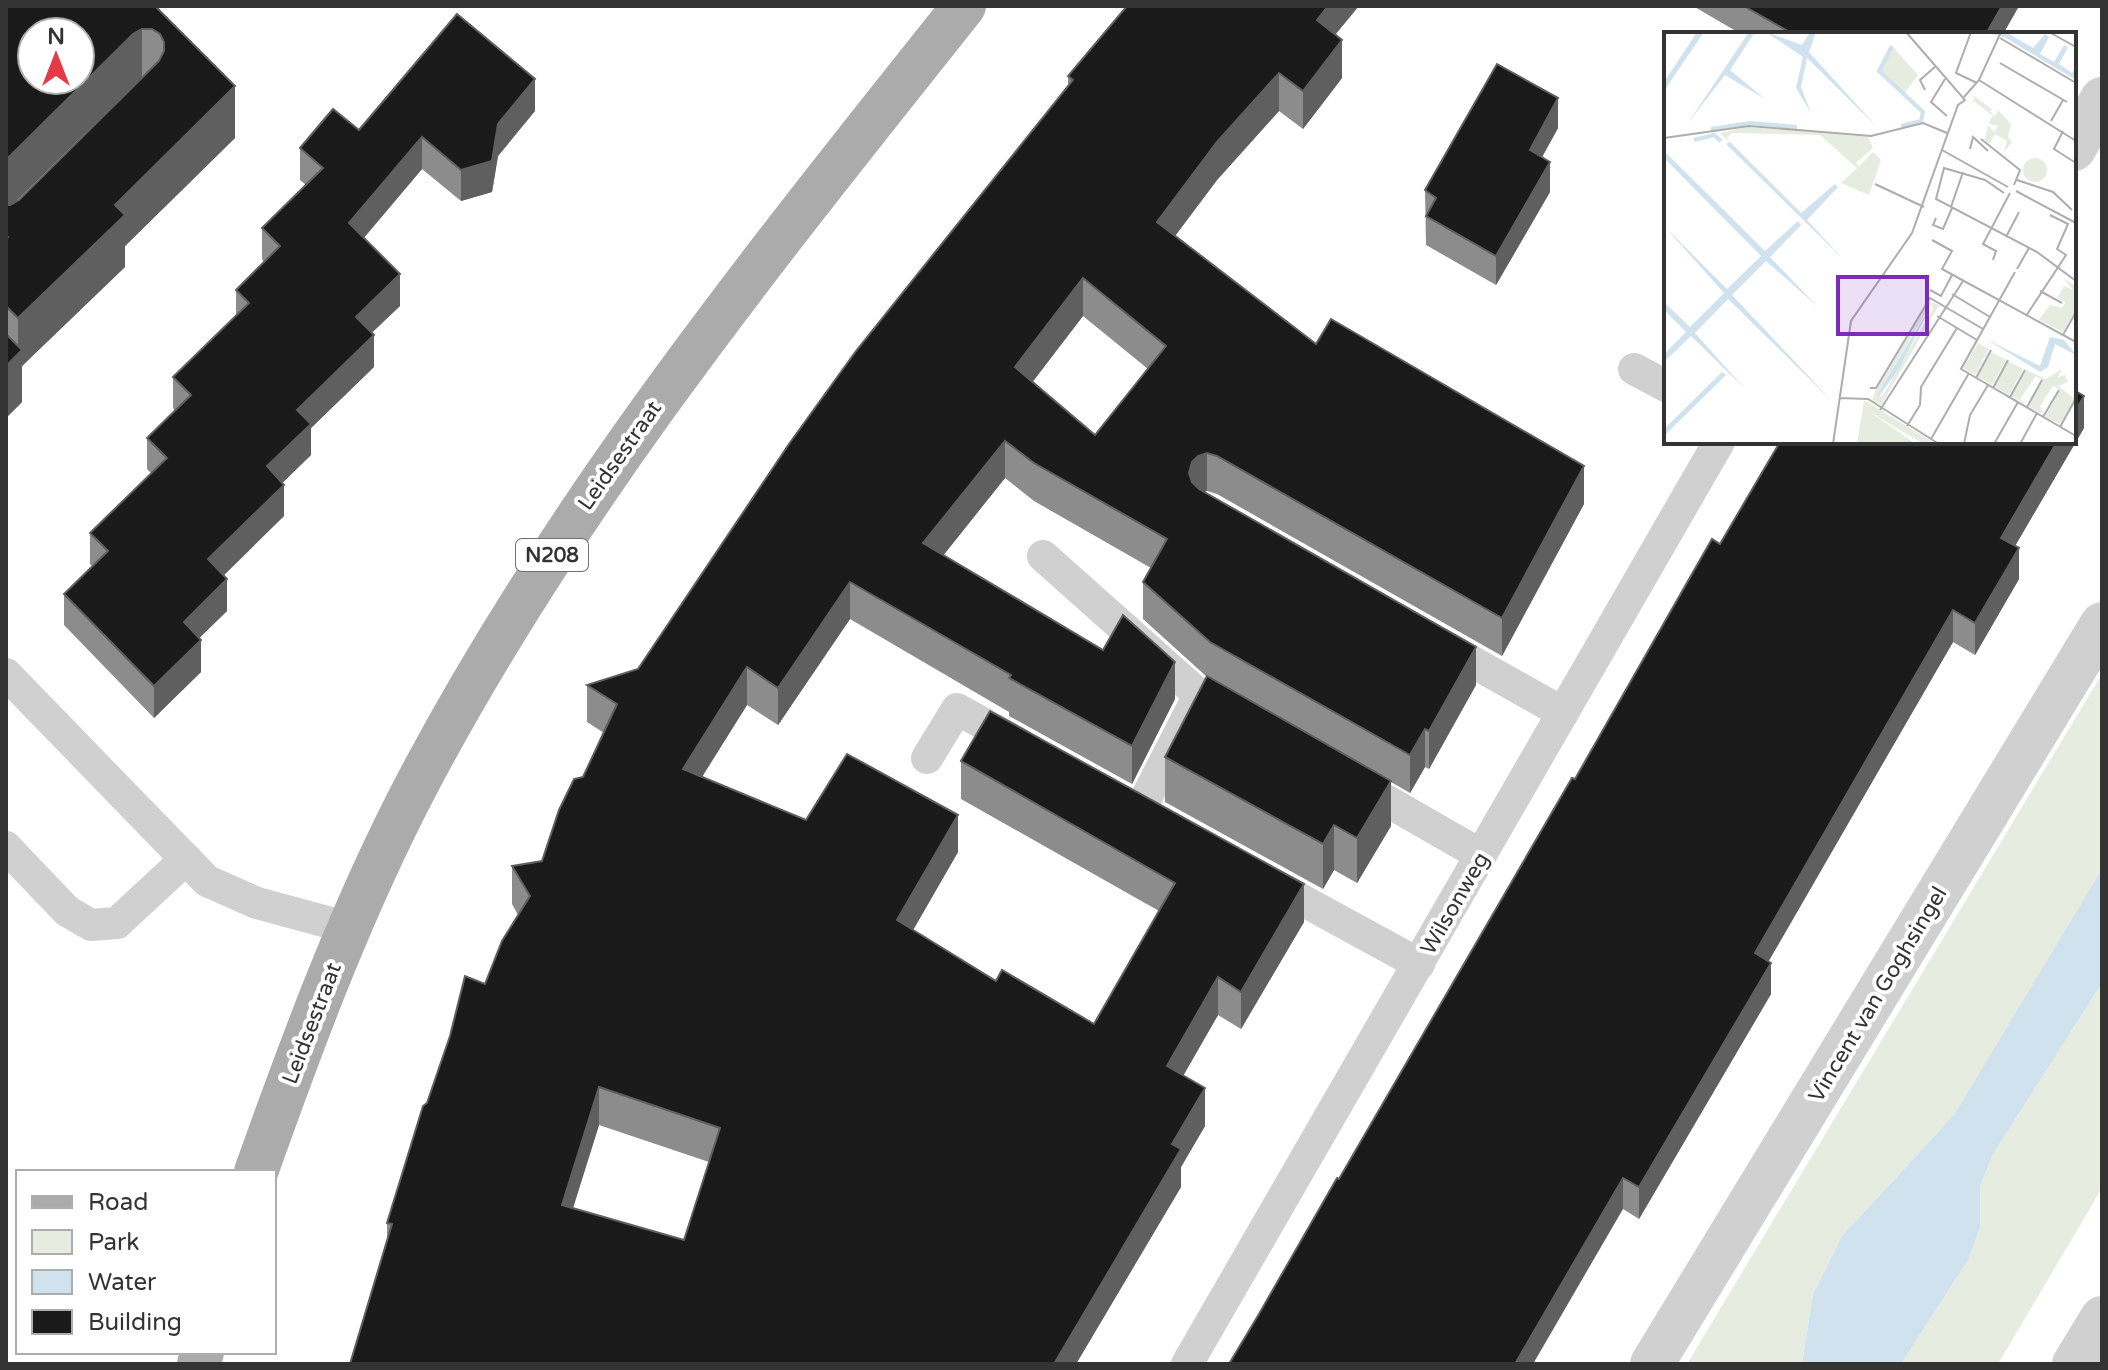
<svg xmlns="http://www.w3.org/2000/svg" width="2108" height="1370" font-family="'Varela Round',sans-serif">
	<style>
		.green { fill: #e6ecdf }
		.water { fill: #cfe2ee }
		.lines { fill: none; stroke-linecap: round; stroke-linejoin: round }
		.lane { stroke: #d0d0d0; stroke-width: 32 }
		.street { stroke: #d0d0d0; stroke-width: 44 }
		.primary { stroke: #ababab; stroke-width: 44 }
		.wall { fill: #8c8c8c; fill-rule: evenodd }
		.shaded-wall { fill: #5f5f5f }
		.building { fill: #1a1a1a; stroke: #5f5f5f; stroke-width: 2; fill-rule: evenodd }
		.labels { text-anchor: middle; stroke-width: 8; stroke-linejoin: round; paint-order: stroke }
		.shield { fill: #fff; stroke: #707070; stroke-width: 2 }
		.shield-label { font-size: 20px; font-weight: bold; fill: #333 }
		.street-label { font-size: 22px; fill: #333; stroke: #fff }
		.inset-river { fill: none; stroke: #cfe2ee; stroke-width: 4 }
		.inset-road { fill: none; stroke: #adadad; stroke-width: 2 }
		.view { fill: #7b2cbf; fill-opacity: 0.15; stroke: #7b2cbf; stroke-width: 4 }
		.inset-edge { fill: none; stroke: #333; stroke-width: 4 }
	</style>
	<rect width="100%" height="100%" fill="#fff"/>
	<g class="green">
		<path d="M 2102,674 L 2102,869 L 1954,1115 L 1842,1236 L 1813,1294 L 1802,1364 L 1687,1364 Z"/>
		<path d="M 2102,983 L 2102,1188 L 1998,1364 L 1901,1364 L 1968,1260 L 1980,1228 L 1980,1186 L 1993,1154 Z"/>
	</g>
	<path class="water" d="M 2102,869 L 2102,983 L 1993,1154 L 1980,1186 L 1980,1228 L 1968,1260 L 1901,1364 L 1802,1364 L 1813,1294 L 1842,1236 L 1954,1115 Z"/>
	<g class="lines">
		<g class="lane">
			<path d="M 1634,369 L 1666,386"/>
			<path d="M 1043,556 L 1199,695 L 1140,810"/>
			<path d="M 1439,643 L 1563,713"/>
			<path d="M 6,674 L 207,881 L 257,903 L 349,928"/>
			<path d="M 927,758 L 957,709 L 1020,744"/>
			<path d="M 1352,781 L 1481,855"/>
			<path d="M 6,847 L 67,911 L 91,925 L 117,923 L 186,859"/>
			<path d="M 1267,881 L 1419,964"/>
			<path d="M 1187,1364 L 1719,442"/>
		</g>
		<g class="street">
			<path d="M 2074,149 L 2102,99"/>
			<path d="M 1652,1364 L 2102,624"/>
			<path d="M 2074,1364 L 2102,1318"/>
		</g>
		<g class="primary">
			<path d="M 256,1172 C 303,1040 352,908 417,784 C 566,501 767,254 964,6"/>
			<path d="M 199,1364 L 202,1352"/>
		</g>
	</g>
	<g class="wall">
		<path d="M 6,6 L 155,6 L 235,138 L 125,246 L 125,267 L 22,366 L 22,402 L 6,418 ZM 137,83 L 19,200 L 15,202 L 133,86 Z"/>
		<path d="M 1693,6 L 2019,6 L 2003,34 L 1741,34 Z"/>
		<path d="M 1335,35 L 1342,78 L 1303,129 L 1279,111 L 1217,180 L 1175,236 L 1316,344 L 1584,504 L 1502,656 L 1217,494 L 1207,491 L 1204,492 L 1476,685 L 1429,769 L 1425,767 L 1410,793 L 1391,782 L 1391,826 L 1357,883 L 1334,870 L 1323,889 L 1165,802 L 1165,757 L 1207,677 L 1143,619 L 1143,582 L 1151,568 L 1034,501 L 1005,478 L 943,555 L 1175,699 L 1132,784 L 1009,716 L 1009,712 L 850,619 L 778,725 L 747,705 L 702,777 L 806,820 L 958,852 L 913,930 L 996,981 L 1094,1024 L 1159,911 L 961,799 L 961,761 L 1304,922 L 1241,1029 L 1218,1015 L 1183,1076 L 1205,1126 L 1181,1167 L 1181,1187 L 1076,1364 L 387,1242 L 387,1223 L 427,1103 L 518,915 L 512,904 L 512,866 L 542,861 L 604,733 L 587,722 L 587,685 L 638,669 L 1068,86 L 1068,76 ZM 1083,316 L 1148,369 L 1095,435 L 1032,382 ZM 599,1125 L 709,1162 L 684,1240 L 573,1208 Z"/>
		<path d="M 535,111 L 498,156 L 492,192 L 461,201 L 422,169 L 364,238 L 400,306 L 371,333 L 374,367 L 311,428 L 311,455 L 282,483 L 284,516 L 223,575 L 227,611 L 199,638 L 201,672 L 154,718 L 64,625 L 64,594 L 92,566 L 90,564 L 90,533 L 151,473 L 147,469 L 147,438 L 175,411 L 173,408 L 173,377 L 236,315 L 236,290 L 264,262 L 262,259 L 262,228 L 306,185 L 300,180 L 300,148 L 359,130 Z"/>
		<path d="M 1558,128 L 1542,157 L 1550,192 L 1496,285 L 1426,245 L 1425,190 Z"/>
		<path d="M 2084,428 L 2015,546 L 2019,579 L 1975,655 L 1953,642 L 1768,961 L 1771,994 L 1639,1219 L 1623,1209 L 1339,1179 L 1575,779 L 1720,544 Z"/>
	</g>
	<g class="shaded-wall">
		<path d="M 1328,6 L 1359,6 L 1317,57 L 1317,20 Z"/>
		<path d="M 2002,6 L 2019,6 L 2003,34 L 1986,34 Z"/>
		<path d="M 142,29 L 142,81 L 133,86 L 6,211 L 6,160 L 133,34 Z"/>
		<path d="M 1342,40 L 1342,78 L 1303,129 L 1303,91 Z"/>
		<path d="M 1279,73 L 1279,111 L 1217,180 L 1157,260 L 1157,222 L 1217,142 Z"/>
		<path d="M 535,79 L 535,111 L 498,156 L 492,192 L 461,201 L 461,170 Z"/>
		<path d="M 235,86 L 235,138 L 125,246 L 125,267 L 22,366 L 22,402 L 6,418 L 6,366 L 18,354 L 18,318 L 115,205 Z"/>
		<path d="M 1558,98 L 1558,128 L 1530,179 L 1530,150 Z"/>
		<path d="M 422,137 L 422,169 L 349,255 L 349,223 Z"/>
		<path d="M 1550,162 L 1550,192 L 1496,285 L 1496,256 Z"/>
		<path d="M 400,274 L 400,306 L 356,348 L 356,317 Z"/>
		<path d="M 1083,278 L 1083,316 L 1015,405 L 1015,367 Z"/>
		<path d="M 374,335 L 374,367 L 311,428 L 311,455 L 267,498 L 267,466 L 297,410 Z"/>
		<path d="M 2084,396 L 2084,428 L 2001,570 L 2001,538 L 2057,442 L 2074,442 L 2074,413 Z"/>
		<path d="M 1005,441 L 1005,478 L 923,581 L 923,543 Z"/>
		<path d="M 1207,453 L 1207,491 L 1198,494 L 1192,500 L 1189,473 L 1192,462 L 1198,456 Z"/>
		<path d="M 1584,466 L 1584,504 L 1502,656 L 1502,618 Z"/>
		<path d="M 284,485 L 284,516 L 208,591 L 208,559 Z"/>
		<path d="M 2019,548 L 2019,579 L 1975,655 L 1975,623 Z"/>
		<path d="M 227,579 L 227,611 L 184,653 L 184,622 Z"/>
		<path d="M 850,582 L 850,619 L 778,725 L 778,688 Z"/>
		<path d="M 1953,610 L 1953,642 L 1755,985 L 1755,953 Z"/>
		<path d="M 201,640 L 201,672 L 154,718 L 154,686 Z"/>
		<path d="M 1476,647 L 1476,685 L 1429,769 L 1429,731 Z"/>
		<path d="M 1175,662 L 1175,699 L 1132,784 L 1132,746 Z"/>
		<path d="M 747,667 L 747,705 L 683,807 L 683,769 Z"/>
		<path d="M 1425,729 L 1425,767 L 1410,793 L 1410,755 Z"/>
		<path d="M 1391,781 L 1391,826 L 1357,883 L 1357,838 Z"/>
		<path d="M 958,815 L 958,852 L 897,958 L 897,920 Z"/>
		<path d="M 1334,825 L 1334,870 L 1323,889 L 1323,844 Z"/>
		<path d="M 1304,884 L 1304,922 L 1241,1029 L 1241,992 Z"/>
		<path d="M 1771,963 L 1771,994 L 1639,1219 L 1639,1187 Z"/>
		<path d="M 1218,977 L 1218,1015 L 1167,1104 L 1167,1066 Z"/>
		<path d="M 599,1087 L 599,1125 L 562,1243 L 562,1205 Z"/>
		<path d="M 1205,1088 L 1205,1126 L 1181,1167 L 1181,1187 L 1076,1364 L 1054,1364 L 1172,1144 Z"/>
		<path d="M 1623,1178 L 1623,1209 L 1533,1364 L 1515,1364 Z"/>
	</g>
	<g class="building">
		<path d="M 6,6 L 155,6 L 235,86 L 115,205 L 125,215 L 18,318 L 6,306 L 6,239 L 8,237 L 6,236 L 6,205 L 10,205 L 19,200 L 159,61 L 164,51 L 164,42 L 160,34 L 152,29 L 142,29 L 133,34 L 6,160 ZM 32,32 L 80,32 L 80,80 L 32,80 Z"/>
		<path d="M 1127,6 L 1328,6 L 1317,20 L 1342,40 L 1303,91 L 1279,73 L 1217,142 L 1157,222 L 1316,344 L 1331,319 L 1584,466 L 1502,618 L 1217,456 L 1207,453 L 1198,456 L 1192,462 L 1189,473 L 1192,482 L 1199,489 L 1476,647 L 1429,731 L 1425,729 L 1410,755 L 1210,642 L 1143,582 L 1167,539 L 1034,463 L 1005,441 L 923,543 L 1103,650 L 1123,615 L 1175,662 L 1132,746 L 1009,678 L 1011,675 L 850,582 L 778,688 L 747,667 L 683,769 L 806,820 L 847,754 L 958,815 L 897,920 L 996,981 L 1002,970 L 1094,1024 L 1175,883 L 961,761 L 990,711 L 1304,884 L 1241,992 L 1218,977 L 1167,1066 L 1205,1088 L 1172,1144 L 1181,1149 L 1054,1364 L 350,1364 L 392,1224 L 387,1223 L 423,1106 L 427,1103 L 450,1036 L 465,976 L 485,984 L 502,941 L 530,896 L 512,866 L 542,861 L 559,810 L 574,779 L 583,777 L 617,704 L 587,685 L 638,669 L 789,444 L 856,351 L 1073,80 L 1068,76 ZM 1083,278 L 1166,346 L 1095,435 L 1015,367 ZM 599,1087 L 720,1128 L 684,1240 L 562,1205 Z"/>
		<path d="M 1744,6 L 2002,6 L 1986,34 L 1793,34 Z"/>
		<path d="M 457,14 L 535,79 L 498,124 L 492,161 L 461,170 L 422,137 L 349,223 L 400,274 L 356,317 L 374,335 L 297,410 L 311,424 L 267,466 L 284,485 L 208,559 L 227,579 L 184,622 L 201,640 L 154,686 L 64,594 L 108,551 L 90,533 L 167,458 L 147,438 L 191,395 L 173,377 L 249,303 L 236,290 L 280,246 L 262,228 L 323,168 L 300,148 L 333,109 L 359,130 Z"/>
		<path d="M 1497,64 L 1558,98 L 1530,150 L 1550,162 L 1496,256 L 1426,216 L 1436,198 L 1425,190 Z"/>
		<path d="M 6,334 L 22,350 L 6,366 Z"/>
		<path d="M 2074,390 L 2084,396 L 2074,413 Z"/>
		<path d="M 1780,442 L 2057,442 L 2001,538 L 2019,548 L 1975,623 L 1953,610 L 1755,953 L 1771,963 L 1639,1187 L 1623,1178 L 1515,1364 L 1229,1364 L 1259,1314 L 1337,1178 L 1339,1179 L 1572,778 L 1575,779 L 1712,539 L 1720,544 Z"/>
		<path d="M 1207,676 L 1391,781 L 1357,838 L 1334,825 L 1323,844 L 1165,757 Z"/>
	</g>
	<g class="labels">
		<rect class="shield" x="516" y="539" width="72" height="32" rx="6"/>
		<g class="shield-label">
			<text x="552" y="562">N208</text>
		</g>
		<g class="street-label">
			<text transform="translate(619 455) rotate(-55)" y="8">Leidsestraat</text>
			<text transform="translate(1454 903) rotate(-60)" y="8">Wilsonweg</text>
			<text transform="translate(1877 994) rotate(-59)" y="8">Vincent van Goghsingel</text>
			<text transform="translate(311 1023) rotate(-69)" y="8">Leidsestraat</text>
		</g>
	</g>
	<g transform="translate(1664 32)">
		<rect width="412" height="412" fill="#fff"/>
		<path d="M 228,14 L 254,43 L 239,63 L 215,39 ZM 309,63 L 329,78 L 325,79 L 328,81 L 330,86 L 334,78 L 347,92 L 344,105 L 348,110 L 340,120 L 343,109 L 331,102 L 325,112 L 321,108 L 324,93 L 330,100 L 334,94 L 325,92 L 328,83 L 307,67 L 311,68 ZM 83,95 L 204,105 L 209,116 L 192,131 L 195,134 L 209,120 L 217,128 L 205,163 L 177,151 L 193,136 L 156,103 L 67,101 L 63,107 L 91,136 L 56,101 ZM359 138a12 12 0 1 1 24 0a12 12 0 1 1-24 0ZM 399,246 L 412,254 L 412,278 L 399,300 L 375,288 L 386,273 L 398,276 L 401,270 L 393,266 L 400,254 L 409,258 ZM 265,269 L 275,273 L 217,373 L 208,368 L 211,359 ZM 267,272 L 269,277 L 218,365 L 214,361 ZM 314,311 L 325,317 L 311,343 L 299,336 ZM 327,320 L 342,328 L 328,353 L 313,344 ZM 344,329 L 359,337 L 345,363 L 330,354 ZM 398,337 L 394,345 L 401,343 L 404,350 L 394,354 L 411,367 L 396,392 L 381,385 L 396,358 L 389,354 L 376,374 L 379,382 L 364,374 L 379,349 L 372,344 L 356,367 L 362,372 L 347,364 L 362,338 L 382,347 ZM 200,369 L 203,370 L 272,412 L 260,412 L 207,381 L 252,412 L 193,412 Z" fill="#e6ecdf" fill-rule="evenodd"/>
		<path d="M 33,0 L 40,0 L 0,59 L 0,50 ZM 85,0 L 91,0 L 66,38 L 101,67 L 61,43 L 24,91 ZM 102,0 L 138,13 L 146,0 L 152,0 L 145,20 L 213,95 L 143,26 L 137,55 L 147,81 L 132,56 L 139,25 ZM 321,0 L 345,2 L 369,16 L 381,2 L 385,5 L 376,22 L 390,30 L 400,13 L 404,15 L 395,32 L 408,41 L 412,34 L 412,48 L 340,5 ZM 66,110 L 137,181 L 171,152 L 174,155 L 143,188 L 178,226 L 62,112 ZM 0,119 L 101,219 L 134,189 L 137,193 L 106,225 L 153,274 L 102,229 L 68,263 L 169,370 L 64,267 L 31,301 L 81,357 L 27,304 L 0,330 L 0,322 L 22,300 L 0,278 L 0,270 L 26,295 L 60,261 L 0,194 L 63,257 L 97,224 L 1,127 ZM 268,272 L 235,337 L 215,364 L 214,361 ZM 386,305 L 400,308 L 412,323 L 391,312 L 384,335 L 376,340 L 322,307 L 376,334 ZM 58,340 L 62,343 L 0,404 L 0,397 Z" fill="#cfe2ee"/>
		<path class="inset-river" d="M 228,14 L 215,39 L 259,80 L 257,89 L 237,94M 47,97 L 86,91 L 133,95M 30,108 L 50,103 L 57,109"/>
		<path class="inset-road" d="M 307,0 L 292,41 L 313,51M 385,0 L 412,15M 336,6 L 412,51M 336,31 L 403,70M 281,47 L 267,70 L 283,84M 315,48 L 412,109M 261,58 L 256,48 L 272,34M 300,65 L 315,48 L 337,0M 387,89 L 399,68M 399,99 L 390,117 L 412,131M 0,106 L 85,94 L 207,104 L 259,91 L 283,101M 317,107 L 356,138 L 350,153M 306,117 L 309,105 L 324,119M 278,118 L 344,155M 353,148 L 389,160 L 408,178M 211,152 L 260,175M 352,159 L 412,191M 340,161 L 321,148 L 280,136 L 272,167 L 373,220 L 412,249M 287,175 L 299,140M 272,186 L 269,193 L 279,197 L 288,176M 342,205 L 355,180M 268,208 L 288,219 L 278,237 L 412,310M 329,228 L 332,219 L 319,212 L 346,161M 353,237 L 365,216M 351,240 L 297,337 L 412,404M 266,258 L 277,264 L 288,243M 376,259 L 398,271M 288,262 L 326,285M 273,284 L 313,308M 362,284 L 402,223 L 393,217 L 404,192 L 386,183M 399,303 L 412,280M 312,346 L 327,318M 206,356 L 212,356 L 266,266 L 319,297M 329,356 L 344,328M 346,365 L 361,338M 175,366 L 204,367 L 275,412M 363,375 L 378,348M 216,378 L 299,249M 379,385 L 395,358M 243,394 L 256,373 L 257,355 L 293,296M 396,395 L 411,368M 267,407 L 305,341M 169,412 L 187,289 L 248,201 L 294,73 L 301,68 L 242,0M 300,412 L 306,383 L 324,353M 330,412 L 354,370M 356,412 L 373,381"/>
		<path class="view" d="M 174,245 L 263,245 L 263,302 L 174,302 Z"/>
		<rect width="412" height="412" class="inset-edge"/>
	</g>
	<rect width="2108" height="1370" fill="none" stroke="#333333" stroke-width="16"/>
	<rect x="16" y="1170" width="260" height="184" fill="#ffffff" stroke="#adadad" stroke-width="2"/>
	<rect x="32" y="1196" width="40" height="12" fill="#ababab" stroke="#adadad" stroke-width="2"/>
	<text x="88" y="1210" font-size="24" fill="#333333">Road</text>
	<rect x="32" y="1230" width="40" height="24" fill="#e6ecdf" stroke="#adadad" stroke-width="2"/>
	<text x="88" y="1250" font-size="24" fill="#333333">Park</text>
	<rect x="32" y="1270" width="40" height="24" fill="#cfe2ee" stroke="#adadad" stroke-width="2"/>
	<text x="88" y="1290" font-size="24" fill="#333333">Water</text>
	<rect x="32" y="1310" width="40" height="24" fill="#1a1a1a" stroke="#adadad" stroke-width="2"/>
	<text x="88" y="1330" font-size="24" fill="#333333">Building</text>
	<g transform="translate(56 56)"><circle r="38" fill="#ffffff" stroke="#adadad" stroke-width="2"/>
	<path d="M0-6L14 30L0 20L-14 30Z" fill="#e63946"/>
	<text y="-12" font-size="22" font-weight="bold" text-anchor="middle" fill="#333333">N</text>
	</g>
</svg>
